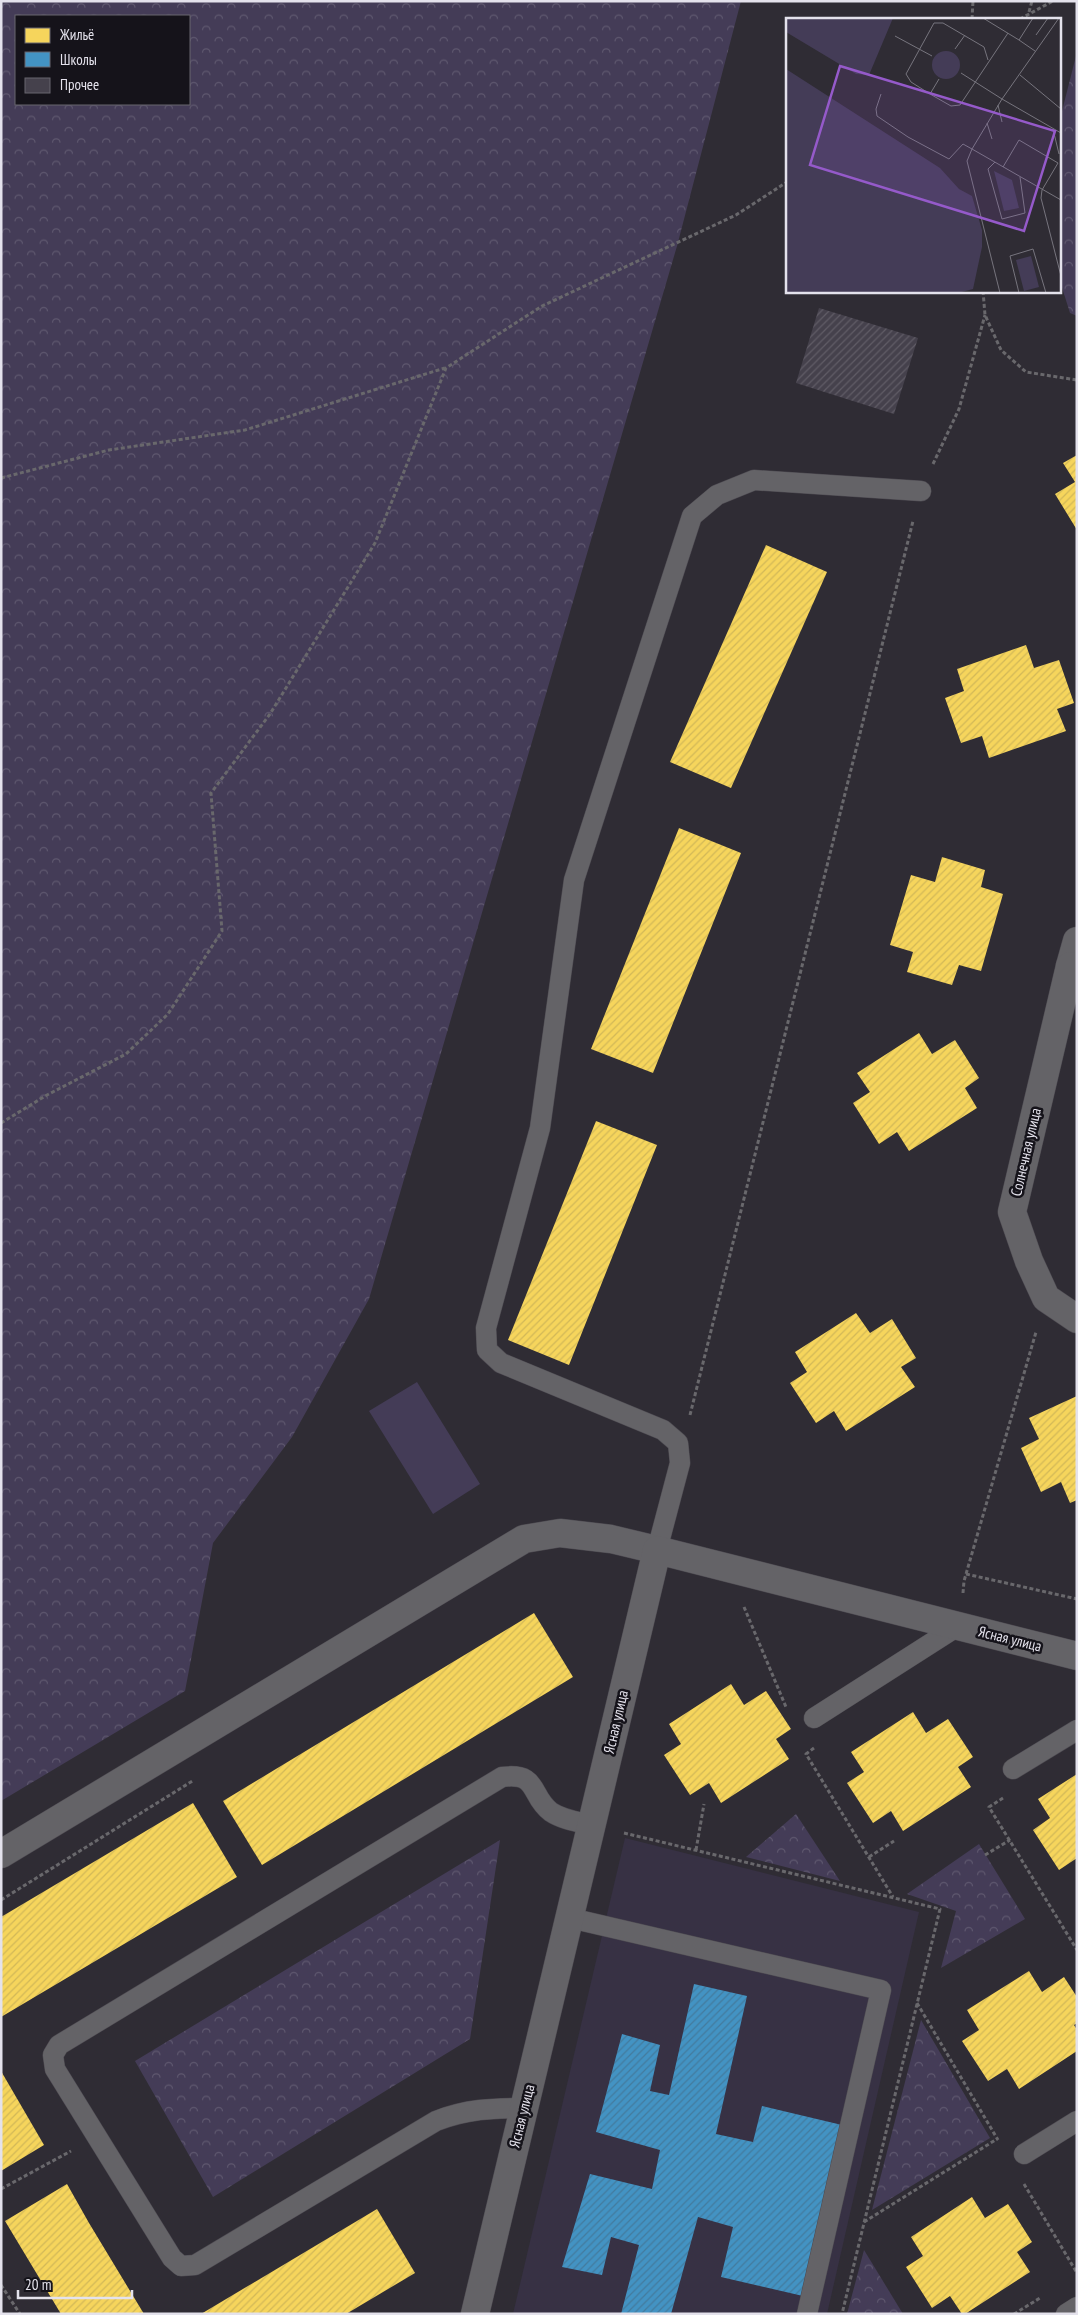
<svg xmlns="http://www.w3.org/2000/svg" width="1078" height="2315" font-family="'PT Sans Narrow',sans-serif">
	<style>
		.built { fill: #373144 }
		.forest { fill: url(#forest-crowns); fill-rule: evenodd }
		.pitch { fill: #443c57 }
		.homes { fill: url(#homes-hatch) }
		.schools { fill: url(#schools-hatch) }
		.building { fill: url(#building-hatch) }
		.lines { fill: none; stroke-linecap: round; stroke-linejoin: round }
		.service-casing { stroke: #4d4a51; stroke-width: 21 }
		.minor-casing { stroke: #4d4a51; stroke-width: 29 }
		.path { stroke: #69686c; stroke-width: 3; stroke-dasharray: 4 2.5; stroke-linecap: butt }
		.service { stroke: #646367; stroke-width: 20 }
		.minor { stroke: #646367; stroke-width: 28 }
		.labels { text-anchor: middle; stroke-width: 5; stroke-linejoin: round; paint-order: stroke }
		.street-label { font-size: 15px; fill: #e4e2ec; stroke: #15131a }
		.inset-road { fill: none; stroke: #77757e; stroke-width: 1 }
		.view { fill: #955aca; fill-opacity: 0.15; stroke: #955aca; stroke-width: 2.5 }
		.inset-edge { fill: none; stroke: #e4e2ec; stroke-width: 2.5 }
	</style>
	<defs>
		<pattern id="forest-crowns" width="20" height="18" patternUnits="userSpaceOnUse" patternTransform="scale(1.25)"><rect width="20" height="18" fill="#443c57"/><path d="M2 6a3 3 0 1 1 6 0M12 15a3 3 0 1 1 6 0" fill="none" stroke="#5f586f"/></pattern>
		<pattern id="homes-hatch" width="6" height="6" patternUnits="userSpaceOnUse" patternTransform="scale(1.25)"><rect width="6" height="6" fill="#f6d55c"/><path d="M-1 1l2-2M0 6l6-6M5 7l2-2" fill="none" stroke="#d2b858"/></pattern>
		<pattern id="schools-hatch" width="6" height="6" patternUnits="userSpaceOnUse" patternTransform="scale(1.25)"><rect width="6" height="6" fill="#4393c3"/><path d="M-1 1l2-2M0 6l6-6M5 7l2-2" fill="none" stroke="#437b9e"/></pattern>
		<pattern id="building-hatch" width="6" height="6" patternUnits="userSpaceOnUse" patternTransform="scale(1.25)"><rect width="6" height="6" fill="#45414c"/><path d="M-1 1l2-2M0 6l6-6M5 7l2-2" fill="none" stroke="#605c66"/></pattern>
	</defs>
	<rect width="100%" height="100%" fill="#2f2c34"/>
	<path class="built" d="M 625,1838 L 919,1912 L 827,2314 L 513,2314 Z"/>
	<g class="forest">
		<path d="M 1,1 L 741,1 L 677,246 L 369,1299 L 292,1437 L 213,1543 L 185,1691 L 1,1801 ZM 189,16 L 189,104 L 16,104 L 16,16 Z"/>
		<path d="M 1077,52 L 1077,316 L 1070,313 L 1059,278 L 1059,123 Z"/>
		<path d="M 796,1814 L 840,1881 L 746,1857 Z"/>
		<path d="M 500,1840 L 470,2039 L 213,2197 L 135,2061 Z"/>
		<path d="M 979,1844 L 1025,1919 L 941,1968 L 956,1911 L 907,1894 Z"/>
		<path d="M 921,2020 L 990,2138 L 872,2210 Z"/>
		<path d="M 864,2250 L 903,2314 L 847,2314 Z"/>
	</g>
	<path class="pitch" d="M 417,1382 L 480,1484 L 433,1514 L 369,1411 Z"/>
	<g class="homes">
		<path d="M 1077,455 L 1077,530 L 1055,494 L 1075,482 L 1063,463 Z"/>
		<path d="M 766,545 L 827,572 L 731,788 L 670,762 Z"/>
		<path d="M 1026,645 L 1034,668 L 1059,660 L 1074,703 L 1057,709 L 1066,731 L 989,758 L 982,736 L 961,743 L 945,698 L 964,691 L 957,669 Z"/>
		<path d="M 679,828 L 741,853 L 653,1073 L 591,1049 Z"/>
		<path d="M 942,857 L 985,870 L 981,887 L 1003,894 L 981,971 L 959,965 L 952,985 L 907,972 L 913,952 L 890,945 L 911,875 L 935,882 Z"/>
		<path d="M 919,1033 L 932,1054 L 955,1040 L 979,1078 L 965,1088 L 977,1108 L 909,1151 L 897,1132 L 879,1144 L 853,1103 L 870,1092 L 857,1073 Z"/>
		<path d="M 596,1121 L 657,1145 L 569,1365 L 508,1340 Z"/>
		<path d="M 856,1313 L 870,1333 L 892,1319 L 916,1358 L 901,1367 L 915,1387 L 846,1431 L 834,1411 L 816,1423 L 790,1383 L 807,1372 L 795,1352 Z"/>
		<path d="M 1077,1396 L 1077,1500 L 1070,1503 L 1061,1482 L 1041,1492 L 1021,1448 L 1039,1439 L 1029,1418 Z"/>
		<path d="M 534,1613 L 573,1677 L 262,1865 L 223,1801 Z"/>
		<path d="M 731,1684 L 744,1705 L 766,1691 L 791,1729 L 776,1739 L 789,1759 L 721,1803 L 709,1783 L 690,1795 L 664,1755 L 681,1744 L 669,1724 Z"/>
		<path d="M 913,1712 L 926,1733 L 948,1719 L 973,1757 L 958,1767 L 971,1787 L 903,1831 L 891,1811 L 873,1823 L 847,1783 L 864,1772 L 851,1752 Z"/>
		<path d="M 1077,1774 L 1077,1858 L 1059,1870 L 1033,1830 L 1050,1818 L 1038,1799 Z"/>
		<path d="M 193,1803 L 237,1877 L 1,2017 L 1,1917 Z"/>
		<path d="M 1029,1971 L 1042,1992 L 1064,1977 L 1077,1997 L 1077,2023 L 1074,2025 L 1077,2030 L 1077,2051 L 1019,2089 L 1007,2069 L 988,2081 L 962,2041 L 979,2030 L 967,2010 Z"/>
		<path d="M 1,2071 L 44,2145 L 1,2171 Z"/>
		<path d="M 67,2184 L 89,2223 L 144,2314 L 61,2314 L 5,2221 Z"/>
		<path d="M 972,2197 L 985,2218 L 1008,2204 L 1032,2242 L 1017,2252 L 1030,2272 L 965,2314 L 962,2314 L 950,2296 L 932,2308 L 906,2267 L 923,2256 L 911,2237 Z"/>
		<path d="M 377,2209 L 415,2273 L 346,2314 L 201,2314 Z"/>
	</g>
	<path class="schools" d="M 694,1984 L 747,1996 L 716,2134 L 753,2142 L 762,2106 L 842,2125 L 803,2296 L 721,2277 L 733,2227 L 698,2217 L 671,2314 L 621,2314 L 639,2245 L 611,2237 L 602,2275 L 562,2267 L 590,2174 L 652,2189 L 660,2150 L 596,2132 L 622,2034 L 660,2045 L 650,2091 L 669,2095 Z"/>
	<path class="building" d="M 819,308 L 918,338 L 894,414 L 796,383 Z"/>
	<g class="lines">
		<defs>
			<g id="service">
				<path d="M 657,1550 L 680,1463 L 678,1443 L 663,1430 L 501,1363 L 487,1350 L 486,1328 L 540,1128 L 574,880 L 692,516 L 717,495 L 754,480 L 921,491"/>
				<path d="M 814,1718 L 958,1626"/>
				<path d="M 1013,1769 L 1077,1730"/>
				<path d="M 570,1918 L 881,1990 L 807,2314"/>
				<path d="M 524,2108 C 493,2108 466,2109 436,2121 L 195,2265 L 181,2266 L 172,2258 L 55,2069 L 53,2055 L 59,2045 L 502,1777 C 540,1772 529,1796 551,1812 C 563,1820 579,1822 592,1825"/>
				<path d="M 1024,2154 L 1077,2121"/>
				<path d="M 1066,2314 L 1077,2307"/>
			</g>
			<g id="minor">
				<path d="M 1070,966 L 1077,941"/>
				<path d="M 1077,967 L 1070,966 L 1012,1212 L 1029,1261 L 1046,1298 L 1077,1319"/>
				<path d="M 1,1854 L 524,1539 L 560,1533 L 611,1539 L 657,1550"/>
				<path d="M 475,2314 L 657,1550 L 1077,1656"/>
			</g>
		</defs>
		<use href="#service" class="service-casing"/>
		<use href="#minor" class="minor-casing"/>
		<g class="path">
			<path d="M 1029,12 L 1032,1"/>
			<path d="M 972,19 L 973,1"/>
			<path d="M 1020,19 L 1053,1"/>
			<path d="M 983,291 L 985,315 L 1001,350 L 1026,372 L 1077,380"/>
			<path d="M 933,464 L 959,409 L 985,315"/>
			<path d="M 1,478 L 109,450 L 245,430 L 445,368"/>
			<path d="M 1,1123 L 47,1095 L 126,1054 L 168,1014 L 222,931 L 211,793 L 270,714 L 375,543 L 446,368 L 542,306 L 736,215 L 787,182"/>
			<path d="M 690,1415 L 913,521"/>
			<path d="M 966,1574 L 1077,1599"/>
			<path d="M 963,1593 L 964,1581 L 1036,1332"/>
			<path d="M 744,1607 L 786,1707"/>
			<path d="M 814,1748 L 806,1754 L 893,1897"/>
			<path d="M 1003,1798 L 989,1807 L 1077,1950"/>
			<path d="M 624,1833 L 940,1909 L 842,2314"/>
			<path d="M 696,1850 L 704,1804"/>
			<path d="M 985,1855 L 1010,1840"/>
			<path d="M 869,1857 L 894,1841"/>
			<path d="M 1,1900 L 194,1780"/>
			<path d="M 917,2003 L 998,2140"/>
			<path d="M 1024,2184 L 1077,2273"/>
			<path d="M 1,2189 L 71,2151"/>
			<path d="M 864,2222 L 997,2139"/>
			<path d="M 1,2285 L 20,2314"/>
			<path d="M 1014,2314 L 1040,2298"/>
		</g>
		<use href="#service" class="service"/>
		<use href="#minor" class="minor"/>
	</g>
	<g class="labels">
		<g class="street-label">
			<text transform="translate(1026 1152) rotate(-77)" y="5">Солнечная улица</text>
			<text transform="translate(1010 1639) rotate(14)" y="5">Ясная улица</text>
			<text transform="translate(616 1722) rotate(-77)" y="5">Ясная улица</text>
			<text transform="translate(522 2116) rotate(-76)" y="5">Ясная улица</text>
		</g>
	</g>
	<g transform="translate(786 18)">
		<rect width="275" height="275" fill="#2f2c34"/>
		<path d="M 0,0 L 107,0 L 83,57 L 70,56 L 0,14 ZM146 47a14 14 0 1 1 28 0a14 14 0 1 1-28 0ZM 0,51 L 154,150 L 173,171 L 186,178 L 196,212 L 196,229 L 187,271 L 172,275 L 0,275 ZM 208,153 L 226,162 L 233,190 L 218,193 ZM 245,238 L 253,269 L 238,273 L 230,242 Z" fill="#443c57"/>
		<path class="inset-road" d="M 197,0 L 233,22M 247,0 L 233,22 L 249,33M 250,17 L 262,0M 109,18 L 146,38M 169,31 L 179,17M 175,55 L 216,81 L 273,0M 234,57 L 275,91M 153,61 L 144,76 L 165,88 L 174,87 L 222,15M 95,76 L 90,91 L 91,98 L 122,119 L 163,141 L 177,126 L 186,131 L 181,143 L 214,275M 144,76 L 125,64 L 120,56 L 148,5 L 157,5 L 198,29 L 202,42M 212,87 L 216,104M 201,105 L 206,121M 267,111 L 273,136M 275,115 L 216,81 L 186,131 L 275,182M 209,144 L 202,151 L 216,201 L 239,195 L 234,159M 217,149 L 233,122 L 272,145 L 256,172 L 255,180 L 275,258M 233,275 L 224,238 L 247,231 L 260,275"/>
		<path class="view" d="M 54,48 L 269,113 L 238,213 L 24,147 Z"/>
		<rect width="275" height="275" class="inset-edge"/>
	</g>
	<rect width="1078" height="2315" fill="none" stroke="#e4e2ec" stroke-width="5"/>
	<rect x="15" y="15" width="175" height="90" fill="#15131a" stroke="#68666e"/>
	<rect x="25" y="28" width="25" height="15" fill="#f6d55c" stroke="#68666e"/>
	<text x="60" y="40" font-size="15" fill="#e4e2ec">Жильё</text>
	<rect x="25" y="52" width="25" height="15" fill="#4393c3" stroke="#68666e"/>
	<text x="60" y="65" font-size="15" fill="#e4e2ec">Школы</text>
	<rect x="25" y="78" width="25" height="15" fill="#45414c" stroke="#68666e"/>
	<text x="60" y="90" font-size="15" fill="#e4e2ec">Прочее</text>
	<path d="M18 2290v8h114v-8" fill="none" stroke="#e4e2ec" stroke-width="2.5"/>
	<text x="25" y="2290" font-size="15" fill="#e4e2ec" stroke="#15131a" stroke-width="4" paint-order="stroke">20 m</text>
</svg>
